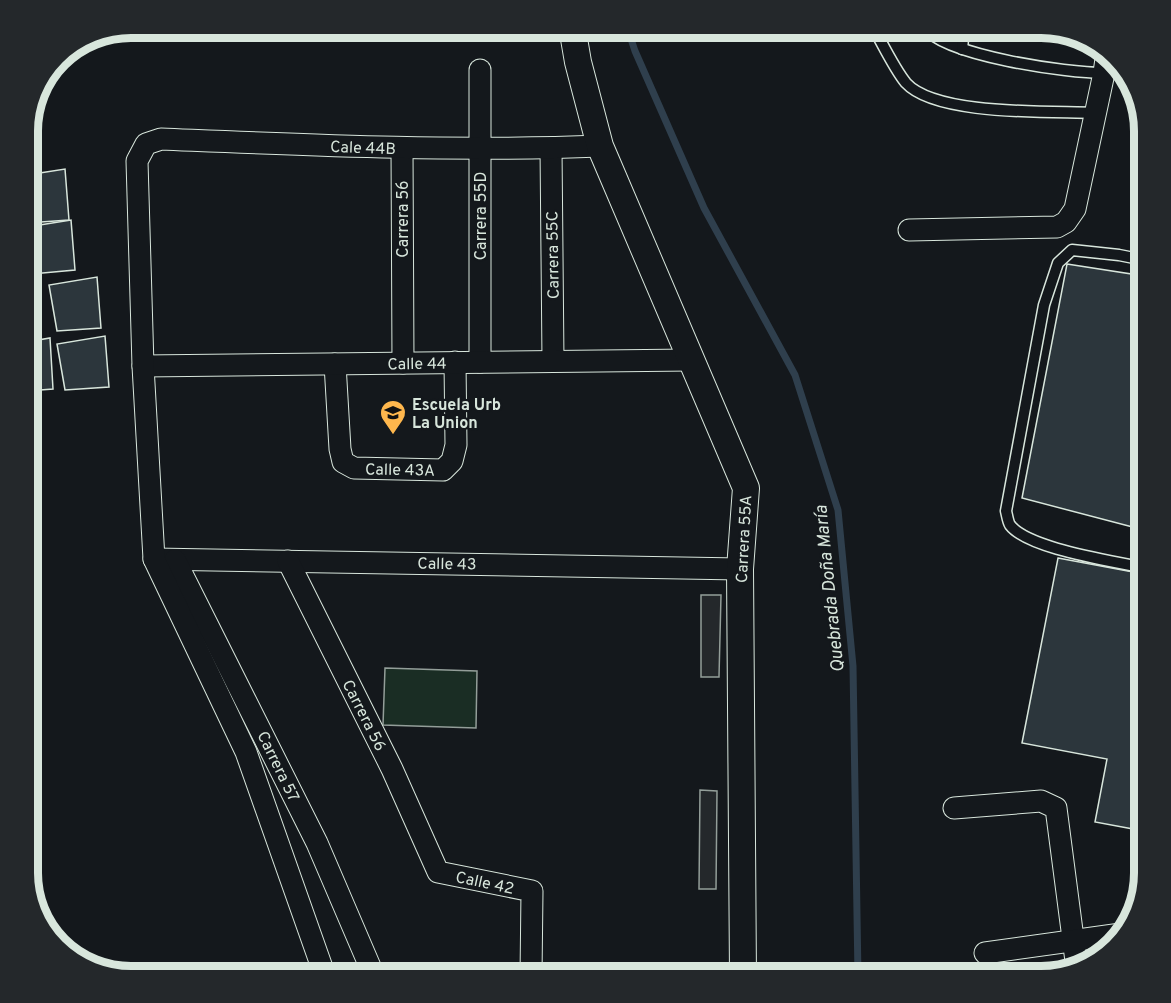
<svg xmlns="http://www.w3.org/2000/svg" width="1171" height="1003" font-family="Overpass,sans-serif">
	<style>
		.green { fill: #1a2d24; stroke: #939e99; stroke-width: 1.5 }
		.parking { fill: #24282b; stroke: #939e99; stroke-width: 1.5 }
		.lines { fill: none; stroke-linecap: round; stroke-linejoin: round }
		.stream { stroke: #2f3f4d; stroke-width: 7 }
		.building { fill: #2c363c; stroke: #d8e6dc; stroke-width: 1.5 }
		.service-casing { stroke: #d8e6dc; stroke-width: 13 }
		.minor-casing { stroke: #d8e6dc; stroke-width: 23 }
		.tertiary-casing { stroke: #d8e6dc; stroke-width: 28 }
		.service { stroke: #14181c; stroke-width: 10 }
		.minor { stroke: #14181c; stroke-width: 21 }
		.tertiary { stroke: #14181c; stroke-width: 26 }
		.labels { text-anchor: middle; stroke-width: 4.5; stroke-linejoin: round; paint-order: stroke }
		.street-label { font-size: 16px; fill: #d8e6dc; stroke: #14181c }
		.poi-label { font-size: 16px; font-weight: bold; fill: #d8e6dc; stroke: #14181c; text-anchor: start }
		.water-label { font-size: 18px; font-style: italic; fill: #d8e6dc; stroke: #14181c }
		.rim { fill: none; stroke: #d8e6dc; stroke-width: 8 }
	</style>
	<rect width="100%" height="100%" fill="#14181c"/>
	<path class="green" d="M 385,668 L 477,671 L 476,728 L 383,725 Z"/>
	<g class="parking">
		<path d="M 701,595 L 721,595 L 719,677 L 701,677 Z"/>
		<path d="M 700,790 L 717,791 L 716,889 L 699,889 Z"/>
	</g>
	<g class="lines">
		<path class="stream" d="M 627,27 L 635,51 L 704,208 L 795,375 L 838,510 L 853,666 L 858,976"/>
	</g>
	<g class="building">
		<path d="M 65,169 L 69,220 L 27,223 L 27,175 Z"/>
		<path d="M 71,220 L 75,270 L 32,274 L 27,248 L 27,227 Z"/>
		<path d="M 1067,264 L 1144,276 L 1144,530 L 1022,498 Z"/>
		<path d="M 97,277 L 101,328 L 57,331 L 49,285 Z"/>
		<path d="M 37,283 L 41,334 L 27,335 L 27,285 Z"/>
		<path d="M 105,336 L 109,387 L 65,390 L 57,344 Z"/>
		<path d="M 50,338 L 53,389 L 27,391 L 27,342 Z"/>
		<path d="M 1058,558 L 1144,574 L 1144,831 L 1095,822 L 1107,759 L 1022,743 Z"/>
	</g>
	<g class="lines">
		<defs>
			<g id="service">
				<path d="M 873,27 C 882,43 895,70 906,83 C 936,116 1051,111 1095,113"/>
				<path d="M 924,27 C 944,56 1068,73 1104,73"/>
				<path d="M 962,49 L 964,27"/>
				<path d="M 1144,568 C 1114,561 1028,549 1010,525 C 1008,522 1007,515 1006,511 L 1044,305 L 1058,263 L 1072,250 L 1119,255 L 1144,260"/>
			</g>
			<g id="minor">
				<path d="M 402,148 L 403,363"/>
				<path d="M 551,148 L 553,361"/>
				<path d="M 909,230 L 1057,227 L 1066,222 L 1075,209 L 1104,73 L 1107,52"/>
				<path d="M 480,362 L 480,70"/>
				<path d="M 335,364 L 340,449 L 343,462 L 354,468 L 443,470 L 452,461 L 456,445 L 455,362"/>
				<path d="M 143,366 L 691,360"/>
				<path d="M 154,559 L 740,569"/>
				<path d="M 175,560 L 317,843 L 374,976"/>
				<path d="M 288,561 L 392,769 L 438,872 L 532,891 L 531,976"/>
				<path d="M 954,808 L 1041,801 L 1056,808 L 1077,969"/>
				<path d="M 985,953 L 1121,934"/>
				<path d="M 325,976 L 246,752 L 154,559 L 143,366 L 137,161 L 146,144 L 161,139 C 307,145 453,152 600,146"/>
			</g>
			<path id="tertiary" d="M 572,27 L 578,62 L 600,146 L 746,488 L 740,569 L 743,976"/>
		</defs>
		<use href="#service" class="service-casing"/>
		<use href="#minor" class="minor-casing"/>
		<use href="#tertiary" class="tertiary-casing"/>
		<use href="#service" class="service"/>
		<use href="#minor" class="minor"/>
		<use href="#tertiary" class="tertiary"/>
	</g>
	<defs>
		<symbol id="school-pin" viewBox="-11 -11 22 30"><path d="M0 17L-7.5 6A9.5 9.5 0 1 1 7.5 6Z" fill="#ffb74d" stroke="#14181c"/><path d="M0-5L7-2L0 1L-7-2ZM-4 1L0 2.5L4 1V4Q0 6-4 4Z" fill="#111"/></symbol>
	</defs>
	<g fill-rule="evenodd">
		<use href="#school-pin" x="378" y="398" width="30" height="40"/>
	</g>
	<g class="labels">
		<g class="street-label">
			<text transform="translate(363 147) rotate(2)" y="6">Cale 44B</text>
			<text transform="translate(480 216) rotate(-90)" y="6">Carrera 55D</text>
			<text transform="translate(402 219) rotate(-90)" y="6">Carrera 56</text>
			<text transform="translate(552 255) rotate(-91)" y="6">Carrera 55C</text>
			<text transform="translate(417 363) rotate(-1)" y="6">Calle 44</text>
			<text transform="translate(400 469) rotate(1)" y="6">Calle 43A</text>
			<text transform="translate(743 539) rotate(-87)" y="6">Carrera 55A</text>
			<text transform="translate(447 563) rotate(1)" y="6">Calle 43</text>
			<text transform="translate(365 715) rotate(63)" y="6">Carrera 56</text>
			<text transform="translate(279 766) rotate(64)" y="6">Carrera 57</text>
			<text transform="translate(485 882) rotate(12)" y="6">Calle 42</text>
		</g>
		<g class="poi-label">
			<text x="412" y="410">Escuela Urb<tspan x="412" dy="18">La Union</tspan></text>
		</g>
		<g class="water-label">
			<text transform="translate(829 589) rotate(-96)" y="6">Quebrada Doña María</text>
		</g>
	</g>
	<path d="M0 0H1171V1003H0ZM131 38H1041A93 93 0 0 1 1134 131V873A93 93 0 0 1 1041 966H131A93 93 0 0 1 38 873V131A93 93 0 0 1 131 38Z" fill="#24282b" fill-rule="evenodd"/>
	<path class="rim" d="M131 38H1041A93 93 0 0 1 1134 131V873A93 93 0 0 1 1041 966H131A93 93 0 0 1 38 873V131A93 93 0 0 1 131 38Z"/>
</svg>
